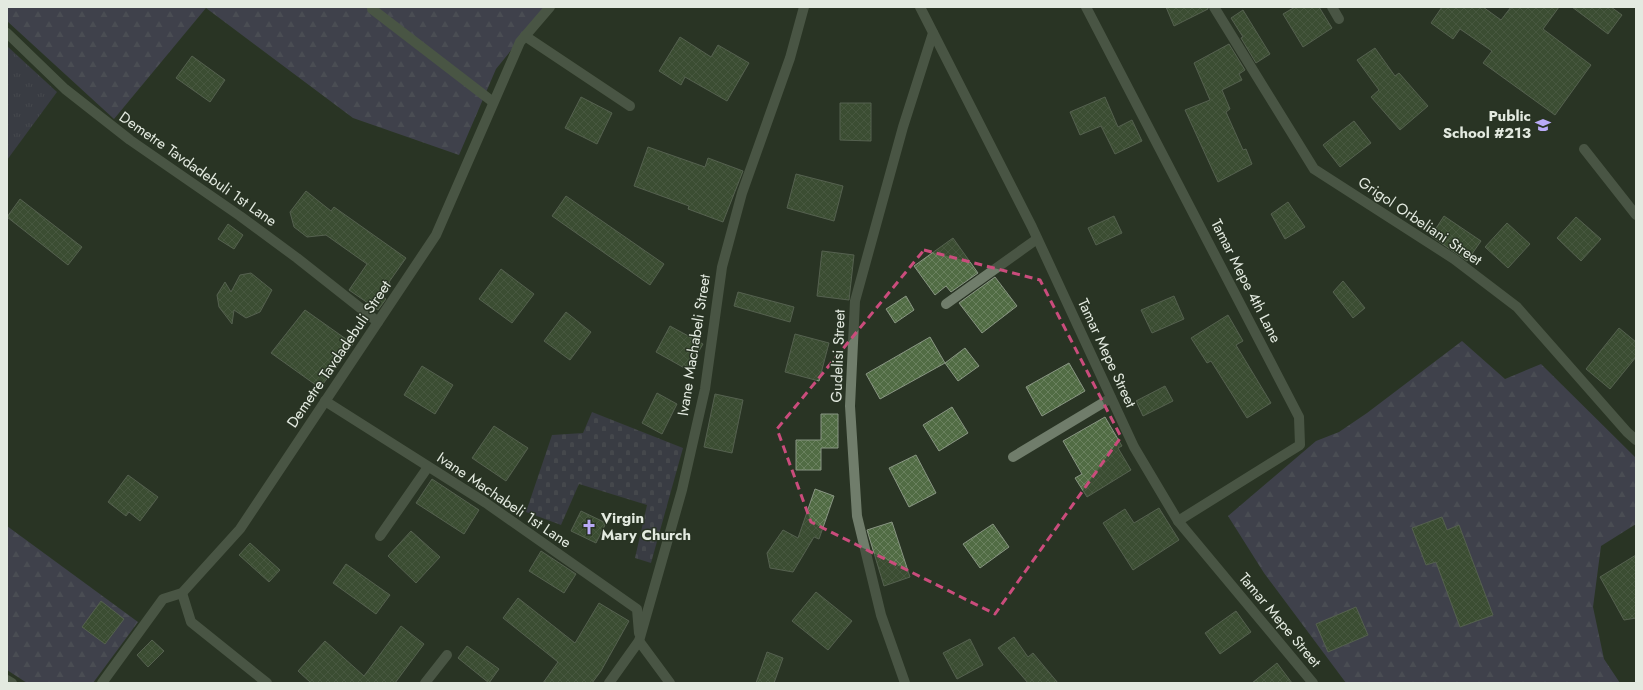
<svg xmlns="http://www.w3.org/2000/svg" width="1643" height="690" font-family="Jost,sans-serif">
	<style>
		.grass { fill: url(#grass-tufts) }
		.forest { fill: url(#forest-firs) }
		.cemetery { fill: url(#cemetery-stones) }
		.building { fill: url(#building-cross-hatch); stroke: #899683 }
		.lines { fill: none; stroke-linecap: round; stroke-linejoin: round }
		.minor { stroke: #707d6b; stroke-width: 10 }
		.marked { fill: none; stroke: #ca4c7c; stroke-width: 3; stroke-dasharray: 8 5; stroke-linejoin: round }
		.labels { text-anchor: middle; stroke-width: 3; stroke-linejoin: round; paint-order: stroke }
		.poi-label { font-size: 15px; font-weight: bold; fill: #e3eae0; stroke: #293424; text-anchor: end }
		.street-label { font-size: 15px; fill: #e3eae0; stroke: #293424 }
	</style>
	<defs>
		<pattern id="grass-tufts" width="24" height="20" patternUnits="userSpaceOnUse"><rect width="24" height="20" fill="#4c4568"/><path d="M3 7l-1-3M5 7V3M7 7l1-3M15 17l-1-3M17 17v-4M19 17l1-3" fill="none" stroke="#66607d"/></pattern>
		<pattern id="forest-firs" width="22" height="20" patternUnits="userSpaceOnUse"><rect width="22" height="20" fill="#59517b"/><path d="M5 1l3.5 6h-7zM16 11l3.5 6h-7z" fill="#716a8d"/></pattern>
		<pattern id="cemetery-stones" width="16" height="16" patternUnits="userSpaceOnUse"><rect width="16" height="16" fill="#4c4568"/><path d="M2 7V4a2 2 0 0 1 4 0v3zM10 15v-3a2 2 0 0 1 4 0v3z" fill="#66607d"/></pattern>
		<pattern id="building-cross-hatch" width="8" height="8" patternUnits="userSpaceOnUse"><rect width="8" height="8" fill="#516c44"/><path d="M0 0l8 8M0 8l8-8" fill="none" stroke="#6a815f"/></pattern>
	</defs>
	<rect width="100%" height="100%" fill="#293424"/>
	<path class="grass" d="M 7,46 L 57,92 L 7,160 Z"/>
	<g class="forest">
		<path d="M 7,7 L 546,7 L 496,69 L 459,155 L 353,118 L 206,8 L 114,119 L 7,21 Z"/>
		<path d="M 1462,341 L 1505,379 L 1541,364 L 1636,458 L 1636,524 L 1601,546 L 1593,607 L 1604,659 L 1620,683 L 1346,683 L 1264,573 L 1228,516 L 1316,441 L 1339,432 L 1367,413 Z"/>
		<path d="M 7,526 L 138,622 L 93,683 L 27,683 L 7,670 Z"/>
	</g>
	<path class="cemetery" d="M 592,412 L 683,448 L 651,563 L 635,558 L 647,505 L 579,484 L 561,525 L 526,512 L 552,435 L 583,433 Z"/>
	<g class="building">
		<path d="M 1166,7 L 1208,7 L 1208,9 L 1174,26 Z"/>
		<path d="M 1295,7 L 1319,7 L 1332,28 L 1303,47 L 1283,14 Z"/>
		<path d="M 1442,7 L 1483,7 L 1501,20 L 1511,7 L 1559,7 L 1543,29 L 1591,65 L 1555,115 L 1483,63 L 1492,51 L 1460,29 L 1453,39 L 1431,23 Z"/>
		<path d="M 1572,7 L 1611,7 L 1622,15 L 1608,34 Z"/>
		<path d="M 1243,10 L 1270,54 L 1256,63 L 1241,38 L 1243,37 L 1231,18 Z"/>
		<path d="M 680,37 L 711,57 L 718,45 L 749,63 L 727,101 L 685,77 L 681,85 L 659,71 Z"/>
		<path d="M 1229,44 L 1245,70 L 1239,74 L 1242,80 L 1222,90 L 1230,109 L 1226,112 L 1243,150 L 1246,149 L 1252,164 L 1218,182 L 1185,110 L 1210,100 L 1194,63 Z"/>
		<path d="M 1375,48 L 1395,76 L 1399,73 L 1428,106 L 1400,130 L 1371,97 L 1379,90 L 1357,60 Z"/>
		<path d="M 192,56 L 225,80 L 210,102 L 176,78 Z"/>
		<path d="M 581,97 L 612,113 L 597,144 L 565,128 Z"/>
		<path d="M 1105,97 L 1118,127 L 1132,120 L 1142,141 L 1115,154 L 1101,126 L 1080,135 L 1070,112 Z"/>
		<path d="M 840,103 L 871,103 L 871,141 L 840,140 Z"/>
		<path d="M 1354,121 L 1371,143 L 1340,167 L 1323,145 Z"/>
		<path d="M 648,147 L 705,167 L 708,158 L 743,171 L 723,222 L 688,209 L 689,206 L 634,186 Z"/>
		<path d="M 796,174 L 843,186 L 834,221 L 787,208 Z"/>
		<path d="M 306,191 L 331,211 L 334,207 L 406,258 L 389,282 L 390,283 L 381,296 L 386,299 L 378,310 L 349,290 L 367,264 L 326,235 L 307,237 L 294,227 L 290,212 Z"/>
		<path d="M 566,196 L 664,264 L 650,285 L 552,216 Z"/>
		<path d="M 20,199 L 82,247 L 68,265 L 7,217 Z"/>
		<path d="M 1288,202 L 1305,227 L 1285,239 L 1271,214 Z"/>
		<path d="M 1114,216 L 1122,233 L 1096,245 L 1088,228 Z"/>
		<path d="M 1444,216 L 1481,241 L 1467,261 L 1431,236 Z"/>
		<path d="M 1576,217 L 1601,239 L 1581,261 L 1557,238 Z"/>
		<path d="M 1507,223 L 1530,244 L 1508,268 L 1485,247 Z"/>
		<path d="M 228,224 L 243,235 L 234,249 L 218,239 Z"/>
		<path d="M 953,238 L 978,273 L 951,292 L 946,286 L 935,295 L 914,266 Z"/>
		<path d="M 822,251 L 854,255 L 849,300 L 817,296 Z"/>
		<path d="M 501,269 L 534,294 L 512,323 L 479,299 Z"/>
		<path d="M 251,273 L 272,290 L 260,312 L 246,318 L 234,310 L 232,324 L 219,307 L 217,295 L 225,282 L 231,292 L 240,275 Z"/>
		<path d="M 995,277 L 1017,306 L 982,333 L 959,303 Z"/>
		<path d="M 1343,281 L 1365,308 L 1353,318 L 1333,292 Z"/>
		<path d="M 738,292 L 794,307 L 790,322 L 734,306 Z"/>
		<path d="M 906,296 L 914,310 L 895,323 L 886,309 Z"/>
		<path d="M 1174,296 L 1184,319 L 1152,333 L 1141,310 Z"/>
		<path d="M 305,310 L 353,344 L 320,388 L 271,353 Z"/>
		<path d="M 566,312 L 591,332 L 570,360 L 544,341 Z"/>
		<path d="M 1228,315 L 1243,341 L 1236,345 L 1271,403 L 1247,418 L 1211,361 L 1207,363 L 1191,338 Z"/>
		<path d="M 670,326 L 703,344 L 688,370 L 656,352 Z"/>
		<path d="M 1619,328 L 1636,342 L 1636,357 L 1610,389 L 1586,369 Z"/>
		<path d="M 795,334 L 829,343 L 819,381 L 785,372 Z"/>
		<path d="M 930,337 L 945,363 L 880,399 L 866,374 Z"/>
		<path d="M 965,348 L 979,366 L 958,381 L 945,363 Z"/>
		<path d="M 1069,363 L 1085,391 L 1042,416 L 1026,387 Z"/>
		<path d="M 422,366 L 453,385 L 435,414 L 404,395 Z"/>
		<path d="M 1165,386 L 1173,401 L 1143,416 L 1136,401 Z"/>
		<path d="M 657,393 L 677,404 L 662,434 L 642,423 Z"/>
		<path d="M 715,394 L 743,400 L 732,453 L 704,447 Z"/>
		<path d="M 952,407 L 968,433 L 939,451 L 923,425 Z"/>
		<path d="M 821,414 L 838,414 L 838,448 L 821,448 L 821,470 L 796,470 L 796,440 L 821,440 Z"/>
		<path d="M 1105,417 L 1122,446 L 1118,448 L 1131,470 L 1087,497 L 1075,478 L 1082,474 L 1063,441 Z"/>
		<path d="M 494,426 L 528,448 L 506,481 L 472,458 Z"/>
		<path d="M 916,455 L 936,493 L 909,507 L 889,468 Z"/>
		<path d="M 128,475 L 158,497 L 140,521 L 129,512 L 126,516 L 108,502 Z"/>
		<path d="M 432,479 L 479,510 L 464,534 L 416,503 Z"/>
		<path d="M 815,489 L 834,496 L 819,539 L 814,537 L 793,572 L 770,568 L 767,553 L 783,530 L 798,538 Z"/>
		<path d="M 1159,508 L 1179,540 L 1133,570 L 1103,523 L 1125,509 L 1134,523 Z"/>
		<path d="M 581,511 L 606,523 L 596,543 L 571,531 Z"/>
		<path d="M 1442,517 L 1447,530 L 1459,525 L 1493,615 L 1460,627 L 1436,562 L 1426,565 L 1412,528 Z"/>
		<path d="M 892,522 L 910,577 L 884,586 L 867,530 Z"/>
		<path d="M 993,524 L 1009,547 L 980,568 L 963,544 Z"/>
		<path d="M 411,531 L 440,557 L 416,583 L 388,556 Z"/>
		<path d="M 250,543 L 280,570 L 269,582 L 239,555 Z"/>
		<path d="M 541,551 L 576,574 L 564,593 L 529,571 Z"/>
		<path d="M 1636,555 L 1636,618 L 1624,620 L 1600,577 Z"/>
		<path d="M 346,564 L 390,595 L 376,614 L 333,583 Z"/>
		<path d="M 816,592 L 852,621 L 828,650 L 792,621 Z"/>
		<path d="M 518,598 L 575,643 L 599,603 L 629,621 L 601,671 L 592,683 L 543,683 L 558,662 L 503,618 Z"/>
		<path d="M 101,601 L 124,619 L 105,644 L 82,627 Z"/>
		<path d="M 1356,607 L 1368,635 L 1328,652 L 1316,624 Z"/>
		<path d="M 1236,611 L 1251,632 L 1220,654 L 1205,633 Z"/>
		<path d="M 401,626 L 424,644 L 395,683 L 311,683 L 298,671 L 325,641 L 364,676 Z"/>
		<path d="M 1014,637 L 1028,657 L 1033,653 L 1058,683 L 1028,683 L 998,648 Z"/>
		<path d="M 970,639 L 983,665 L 957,679 L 943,653 Z"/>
		<path d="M 152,640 L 164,651 L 148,667 L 137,655 Z"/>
		<path d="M 467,646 L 499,669 L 489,683 L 458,658 Z"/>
		<path d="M 767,652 L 783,658 L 774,683 L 756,683 Z"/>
		<path d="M 1277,663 L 1292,683 L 1252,683 Z"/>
	</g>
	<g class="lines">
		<g class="minor">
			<path d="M 920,7 L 1032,227 L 1134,447 L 1178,521 L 1313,683"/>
			<path d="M 1086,7 L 1299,417 L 1300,445 L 1178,521"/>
			<path d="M 1214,7 L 1314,169 L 1454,259 L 1517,307 L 1627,432 L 1636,440"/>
			<path d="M 1332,7 L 1339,19"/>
			<path d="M 372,9 L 493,102"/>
			<path d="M 7,33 L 65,89 L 130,140 L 240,216 L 297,258 L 378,322"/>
			<path d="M 525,36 L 630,106"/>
			<path d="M 1584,149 L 1636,215"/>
			<path d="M 946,304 L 1037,239"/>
			<path d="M 325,401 L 486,503 L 637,609 L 639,633"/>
			<path d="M 1013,457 L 1111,398"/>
			<path d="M 380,536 L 428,467"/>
			<path d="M 182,593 L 191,622 L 267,683"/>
			<path d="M 639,641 L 670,683"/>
			<path d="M 7,680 L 12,683"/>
			<path d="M 102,683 L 163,599 L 182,593 L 240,529 L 436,235 L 520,42 L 550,7"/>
			<path d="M 425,683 L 447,655"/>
			<path d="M 609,683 L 639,641 L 682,490 L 705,389 L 722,267 L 742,193 L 790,58 L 804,7"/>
			<path d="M 905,683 L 881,615 L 857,516 L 850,406 L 855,301 L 903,127 L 933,33"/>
		</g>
	</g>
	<path d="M0 0H1643V690H0ZM 924,250 L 1040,280 L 1121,437 L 995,614 L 811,522 L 777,429 Z" fill="#293424" fill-opacity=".55" fill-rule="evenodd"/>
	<path class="marked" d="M 924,250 L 1040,280 L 1121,437 L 995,614 L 811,522 L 777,429 Z"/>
	<defs>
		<symbol id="school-bare" viewBox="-9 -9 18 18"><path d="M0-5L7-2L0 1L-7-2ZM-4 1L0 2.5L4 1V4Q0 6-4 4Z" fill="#b9aaf7" stroke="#293424" stroke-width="2.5" paint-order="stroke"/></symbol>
		<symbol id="church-bare" viewBox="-9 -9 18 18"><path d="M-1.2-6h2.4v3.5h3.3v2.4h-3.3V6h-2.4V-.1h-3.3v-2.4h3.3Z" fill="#b9aaf7" stroke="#293424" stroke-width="2.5" paint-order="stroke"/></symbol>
	</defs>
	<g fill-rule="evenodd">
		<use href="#school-bare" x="1532" y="114" width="22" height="22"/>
		<use href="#church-bare" x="578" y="516" width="22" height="22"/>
	</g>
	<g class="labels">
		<g class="poi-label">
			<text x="1531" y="121">Public<tspan x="1531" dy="17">School #213</tspan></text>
			<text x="601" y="523" text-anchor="start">Virgin<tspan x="601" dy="17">Mary Church</tspan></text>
		</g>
		<g class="street-label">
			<text transform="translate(198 169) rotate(35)" y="5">Demetre Tavdadebuli 1st Lane</text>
			<text transform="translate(1420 221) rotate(34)" y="5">Grigol Orbeliani Street</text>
			<text transform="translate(1246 281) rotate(63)" y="5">Tamar Mepe 4th Lane</text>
			<text transform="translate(694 345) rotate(-81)" y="5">Ivane Machabeli Street</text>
			<text transform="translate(1107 353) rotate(65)" y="5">Tamar Mepe Street</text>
			<text transform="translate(339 354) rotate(-56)" y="5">Demetre Tavdadebuli Street</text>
			<text transform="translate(838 356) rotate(-88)" y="5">Gudelisi Street</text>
			<text transform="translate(504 500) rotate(34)" y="5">Ivane Machabeli 1st Lane</text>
			<text transform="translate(1280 620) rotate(50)" y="5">Tamar Mepe Street</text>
		</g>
	</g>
	<rect width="1643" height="690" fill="none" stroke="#e3eae0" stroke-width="16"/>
</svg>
